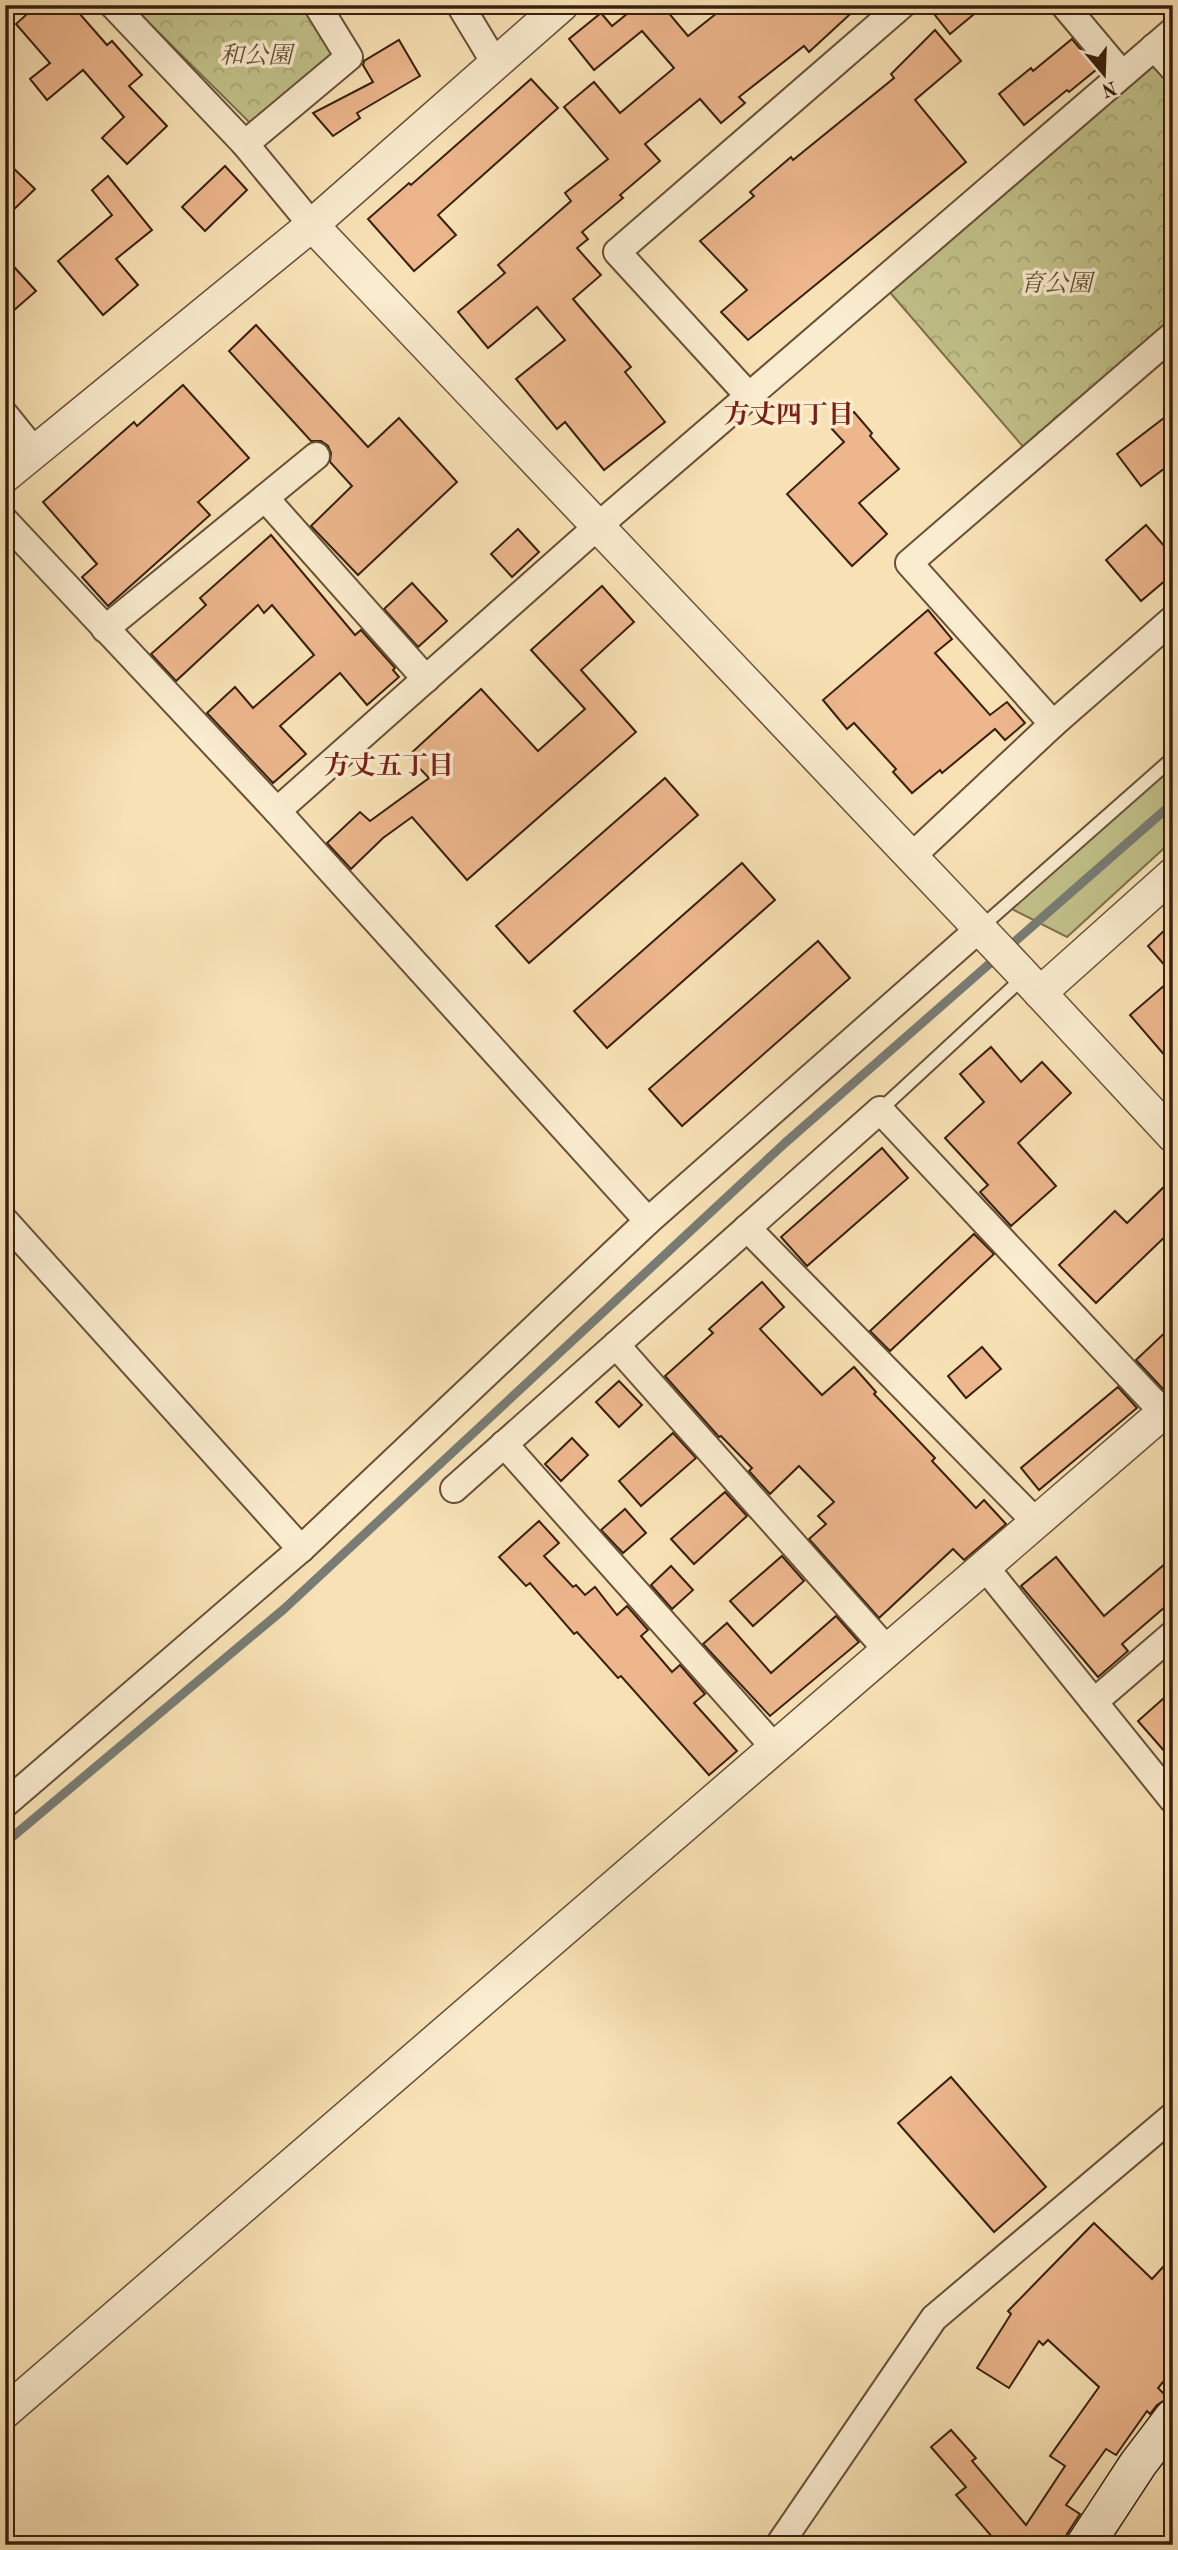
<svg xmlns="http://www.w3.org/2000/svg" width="1178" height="2550" font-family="'Old Standard TT','Noto Serif JP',serif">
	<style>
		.green { fill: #c2c28a; stroke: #7c714c; stroke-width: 2 }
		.park { fill: url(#park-crowns); stroke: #7c714c; stroke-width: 2 }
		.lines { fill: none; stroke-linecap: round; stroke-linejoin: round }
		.stream { stroke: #787c75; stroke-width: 9 }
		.building { fill: #edb68d; stroke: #37200e; stroke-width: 2 }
		.service-casing { stroke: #675038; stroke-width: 16 }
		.minor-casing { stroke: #675038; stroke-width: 30 }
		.tertiary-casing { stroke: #675038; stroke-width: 35 }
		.secondary-casing { stroke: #37200e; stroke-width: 40 }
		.service { stroke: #faeccf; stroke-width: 12 }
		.minor { stroke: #faeccf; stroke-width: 26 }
		.tertiary { stroke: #faeccf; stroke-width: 32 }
		.secondary { stroke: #faeccf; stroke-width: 37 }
		.labels { text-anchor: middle; stroke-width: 7; stroke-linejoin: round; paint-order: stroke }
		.park-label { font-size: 24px; font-style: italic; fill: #615133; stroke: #faeccf }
		.neighbourhood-label { font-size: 26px; font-weight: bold; fill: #7a1f14; stroke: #faeccf }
	</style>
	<defs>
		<pattern id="park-crowns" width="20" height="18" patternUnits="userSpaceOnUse" patternTransform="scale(1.75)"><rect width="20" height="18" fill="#c2c28a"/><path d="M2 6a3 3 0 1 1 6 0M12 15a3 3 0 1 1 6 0" fill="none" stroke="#a7a676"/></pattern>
	</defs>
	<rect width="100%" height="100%" fill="#f8e2b5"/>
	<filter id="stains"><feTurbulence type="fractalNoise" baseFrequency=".00286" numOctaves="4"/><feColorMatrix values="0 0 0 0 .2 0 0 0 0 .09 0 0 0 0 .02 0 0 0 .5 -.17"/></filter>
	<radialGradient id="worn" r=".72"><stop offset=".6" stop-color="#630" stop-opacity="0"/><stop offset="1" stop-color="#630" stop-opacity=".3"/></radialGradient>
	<path class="green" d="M 1173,766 L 1173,840 L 1067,937 L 1012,909 L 1021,892 Z"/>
	<g class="park">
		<path d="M 131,5 L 309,5 L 336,55 L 252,125 Z"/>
		<path d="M 1154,47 L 1173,70 L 1173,335 L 1032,457 L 881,282 Z"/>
	</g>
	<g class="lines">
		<path class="stream" d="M 5,1843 L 284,1609 L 785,1143 L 1173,803"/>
	</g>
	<g class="building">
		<path d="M 37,5 L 72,5 L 107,45 L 112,41 L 142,75 L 129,86 L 167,126 L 127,164 L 102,138 L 124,117 L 83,70 L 47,100 L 30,79 L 50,63 L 16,24 Z"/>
		<path d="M 638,5 L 662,5 L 688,36 L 727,5 L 860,5 L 809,52 L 804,46 L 739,97 L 745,103 L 721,123 L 700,99 L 645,144 L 660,161 L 620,195 L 623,198 L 582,232 L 588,239 L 577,248 L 601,275 L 573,299 L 631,367 L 625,372 L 665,422 L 604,470 L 565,422 L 557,429 L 516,379 L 565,340 L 537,307 L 488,348 L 458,312 L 505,273 L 498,265 L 571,201 L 565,193 L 608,159 L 564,107 L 594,82 L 620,113 L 674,68 L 642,31 L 594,70 L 569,39 L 601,13 L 612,26 Z"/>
		<path d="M 927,5 L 985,5 L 950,34 Z"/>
		<path d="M 935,30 L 961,61 L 915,100 L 966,162 L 748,340 L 721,312 L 747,290 L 700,241 L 754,196 L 750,192 L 791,157 L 793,160 L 894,78 L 891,74 Z"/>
		<path d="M 1072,39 L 1097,69 L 1069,92 L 1067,90 L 1024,125 L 999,94 L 1031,68 L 1033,71 Z"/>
		<path d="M 399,40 L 420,76 L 357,113 L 360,118 L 333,136 L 313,113 L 373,82 L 363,65 L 364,61 Z"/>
		<path d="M 531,79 L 558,108 L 438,215 L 456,235 L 414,271 L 368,219 L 409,183 L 411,185 Z"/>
		<path d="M 5,160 L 35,189 L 5,218 Z"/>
		<path d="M 225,166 L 247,190 L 205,231 L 182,207 Z"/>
		<path d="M 108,176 L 152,230 L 116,259 L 138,285 L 103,315 L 58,261 L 112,215 L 92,190 Z"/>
		<path d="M 5,257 L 36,291 L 5,318 Z"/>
		<path d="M 256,325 L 368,447 L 399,418 L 457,482 L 358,575 L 311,526 L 352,486 L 330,462 L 331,453 L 328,446 L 321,441 L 311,441 L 229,351 Z"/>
		<path d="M 183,385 L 249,458 L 198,502 L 210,515 L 108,606 L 82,577 L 97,564 L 43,502 L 134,422 L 137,426 Z"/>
		<path d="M 1173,411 L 1173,462 L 1141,486 L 1117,454 Z"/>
		<path d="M 854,412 L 872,433 L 870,436 L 899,469 L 859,503 L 887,534 L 852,566 L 787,494 L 844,442 L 832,429 Z"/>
		<path d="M 1146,525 L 1173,556 L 1173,574 L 1141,601 L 1106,560 Z"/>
		<path d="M 518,529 L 539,552 L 512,577 L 491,554 Z"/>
		<path d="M 271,535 L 355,635 L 361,630 L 395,668 L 393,670 L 399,677 L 367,705 L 340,673 L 280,726 L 306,754 L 273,783 L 207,713 L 235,687 L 253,708 L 314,655 L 272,605 L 264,613 L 258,605 L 176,681 L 151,654 L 206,605 L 200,598 Z"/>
		<path d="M 412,583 L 447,621 L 418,647 L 384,609 Z"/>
		<path d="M 602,586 L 634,622 L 581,670 L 636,732 L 467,880 L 412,817 L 383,838 L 351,869 L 327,843 L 360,812 L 370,821 L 429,778 L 408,756 L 481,689 L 538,751 L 585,709 L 531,650 Z"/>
		<path d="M 928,610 L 952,639 L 935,653 L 990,715 L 1007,702 L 1025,723 L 1005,740 L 995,729 L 942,773 L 940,770 L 912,793 L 893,772 L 896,769 L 854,723 L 847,729 L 823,700 Z"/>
		<path d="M 665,778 L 698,815 L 529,963 L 496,926 Z"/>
		<path d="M 742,863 L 775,900 L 607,1048 L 574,1011 Z"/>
		<path d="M 1173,922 L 1173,975 L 1148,946 Z"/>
		<path d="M 818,941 L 850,978 L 682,1126 L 649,1089 Z"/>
		<path d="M 1173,978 L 1173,1065 L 1130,1015 Z"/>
		<path d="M 991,1047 L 1021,1082 L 1042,1062 L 1071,1093 L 1018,1143 L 1056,1186 L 1011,1226 L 980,1192 L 988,1185 L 945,1138 L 984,1102 L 960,1074 Z"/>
		<path d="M 882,1148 L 908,1178 L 807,1266 L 781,1237 Z"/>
		<path d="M 1173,1178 L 1173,1229 L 1096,1303 L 1059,1265 L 1115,1211 L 1127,1223 Z"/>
		<path d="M 974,1234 L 994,1254 L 890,1351 L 870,1331 Z"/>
		<path d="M 762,1282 L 784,1307 L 760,1329 L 822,1395 L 854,1367 L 876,1392 L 874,1394 L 935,1458 L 932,1461 L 976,1508 L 984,1500 L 1006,1524 L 964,1560 L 953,1549 L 879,1618 L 809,1539 L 826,1524 L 818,1516 L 834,1502 L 799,1466 L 770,1494 L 749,1471 L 752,1468 L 721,1436 L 719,1437 L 665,1376 L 713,1333 L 709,1329 Z"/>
		<path d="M 1173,1325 L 1173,1380 L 1163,1389 L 1136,1360 Z"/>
		<path d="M 982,1347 L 1001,1369 L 966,1398 L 948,1376 Z"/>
		<path d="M 619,1381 L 642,1405 L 619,1427 L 596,1402 Z"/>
		<path d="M 1118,1387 L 1137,1408 L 1039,1490 L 1021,1468 Z"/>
		<path d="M 673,1433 L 696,1458 L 641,1506 L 619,1481 Z"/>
		<path d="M 572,1438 L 588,1455 L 561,1481 L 545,1464 Z"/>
		<path d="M 725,1492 L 747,1516 L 694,1564 L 671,1539 Z"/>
		<path d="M 625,1509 L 646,1533 L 623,1553 L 601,1530 Z"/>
		<path d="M 539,1521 L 559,1543 L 544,1556 L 573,1587 L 576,1585 L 585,1595 L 595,1587 L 617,1615 L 627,1606 L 648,1630 L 641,1636 L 672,1672 L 680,1665 L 705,1694 L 694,1703 L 737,1751 L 709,1775 L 621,1676 L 618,1678 L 577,1632 L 574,1634 L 530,1583 L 526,1586 L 499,1557 Z"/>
		<path d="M 782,1556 L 804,1581 L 753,1626 L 730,1601 Z"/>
		<path d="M 1056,1557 L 1104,1616 L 1173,1557 L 1173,1600 L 1122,1644 L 1128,1651 L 1098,1677 L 1021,1586 Z"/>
		<path d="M 671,1566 L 693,1590 L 672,1609 L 651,1585 Z"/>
		<path d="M 836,1616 L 859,1642 L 770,1716 L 703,1644 L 727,1623 L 771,1673 Z"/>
		<path d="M 1173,1690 L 1173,1761 L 1138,1721 Z"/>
		<path d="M 951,2077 L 1046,2187 L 994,2232 L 898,2123 Z"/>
		<path d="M 1094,2223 L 1152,2279 L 1173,2256 L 1173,2370 L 1158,2388 L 1168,2398 L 1157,2405 L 1150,2414 L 1147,2411 L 1116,2455 L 1106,2449 L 1066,2505 L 1080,2514 L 1067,2534 L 1064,2545 L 999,2545 L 956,2495 L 966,2487 L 931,2447 L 951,2430 L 976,2458 L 972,2461 L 1026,2525 L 1065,2466 L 1050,2456 L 1099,2387 L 1048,2340 L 1043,2345 L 1039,2341 L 1009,2388 L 977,2368 L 1011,2314 L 1008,2311 Z"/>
	</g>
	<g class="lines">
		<defs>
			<g id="service">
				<path d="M 979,929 L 1173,758"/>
				<path d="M 880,1110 L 1024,977"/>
			</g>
			<g id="minor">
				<path d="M 113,5 L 245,144 L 312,225"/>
				<path d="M 460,5 L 495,63"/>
				<path d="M 1064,5 L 1122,74"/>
				<path d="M 1154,47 L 1173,68"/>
				<path d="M 245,144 L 349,57 L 317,5"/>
				<path d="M 749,396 L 617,252 L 902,5"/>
				<path d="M 5,415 L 34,451"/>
				<path d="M 265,498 L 426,679"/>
				<path d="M 5,521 L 277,811 L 648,1221"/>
				<path d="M 105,629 L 316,456"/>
				<path d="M 1053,724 L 909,563 L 1173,335"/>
				<path d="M 277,811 L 598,526 L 1173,31"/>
				<path d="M 911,857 L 1053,724 L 1173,619"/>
				<path d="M 5,1221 L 301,1549"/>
				<path d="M 747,1228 L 1036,1522"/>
				<path d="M 616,1345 L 888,1651"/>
				<path d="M 504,1444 L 775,1748"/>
				<path d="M 454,1489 L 880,1110 L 1163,1412"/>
				<path d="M 985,1567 L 1173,1800"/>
				<path d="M 1094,1702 L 1173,1634"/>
				<path d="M 5,1804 L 301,1549 L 648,1221 L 979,929"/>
				<path d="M 779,2545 L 934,2318 L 1173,2116"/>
			</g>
			<g id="tertiary">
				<path d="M 312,225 L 1017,968 L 1173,1136"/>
				<path d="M 5,476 L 312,225 L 562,5"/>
				<path d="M 1040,993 L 1173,874"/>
				<path d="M 5,2412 L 1173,1404"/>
			</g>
			<path id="secondary" d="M 1085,2545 L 1138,2464 L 1173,2418"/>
		</defs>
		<use href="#service" class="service-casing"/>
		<use href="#minor" class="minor-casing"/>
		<use href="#tertiary" class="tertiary-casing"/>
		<use href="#secondary" class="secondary-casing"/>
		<use href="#service" class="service"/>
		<use href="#minor" class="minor"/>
		<use href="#tertiary" class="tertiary"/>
		<use href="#secondary" class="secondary"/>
	</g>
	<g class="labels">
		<g class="park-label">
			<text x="256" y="63">和公園</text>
			<text x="1056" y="291">育公園</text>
		</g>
		<g class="neighbourhood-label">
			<text x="789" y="423">方丈四丁目</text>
			<text x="389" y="774">方丈五丁目</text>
		</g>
	</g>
	<rect width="1178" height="2550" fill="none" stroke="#f8e2b5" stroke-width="28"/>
	<rect x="7" y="7" width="1164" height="2536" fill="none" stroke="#37200e" stroke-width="3.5"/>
	<rect x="14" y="14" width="1150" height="2522" fill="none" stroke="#37200e" stroke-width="2"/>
	<g transform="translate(1104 74) rotate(161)" stroke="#faeccf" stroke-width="5" paint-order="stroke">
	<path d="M0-5L12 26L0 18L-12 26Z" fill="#37200e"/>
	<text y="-10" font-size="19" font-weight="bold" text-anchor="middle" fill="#37200e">N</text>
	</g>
	<rect width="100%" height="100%" filter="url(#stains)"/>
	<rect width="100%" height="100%" fill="url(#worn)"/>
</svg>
